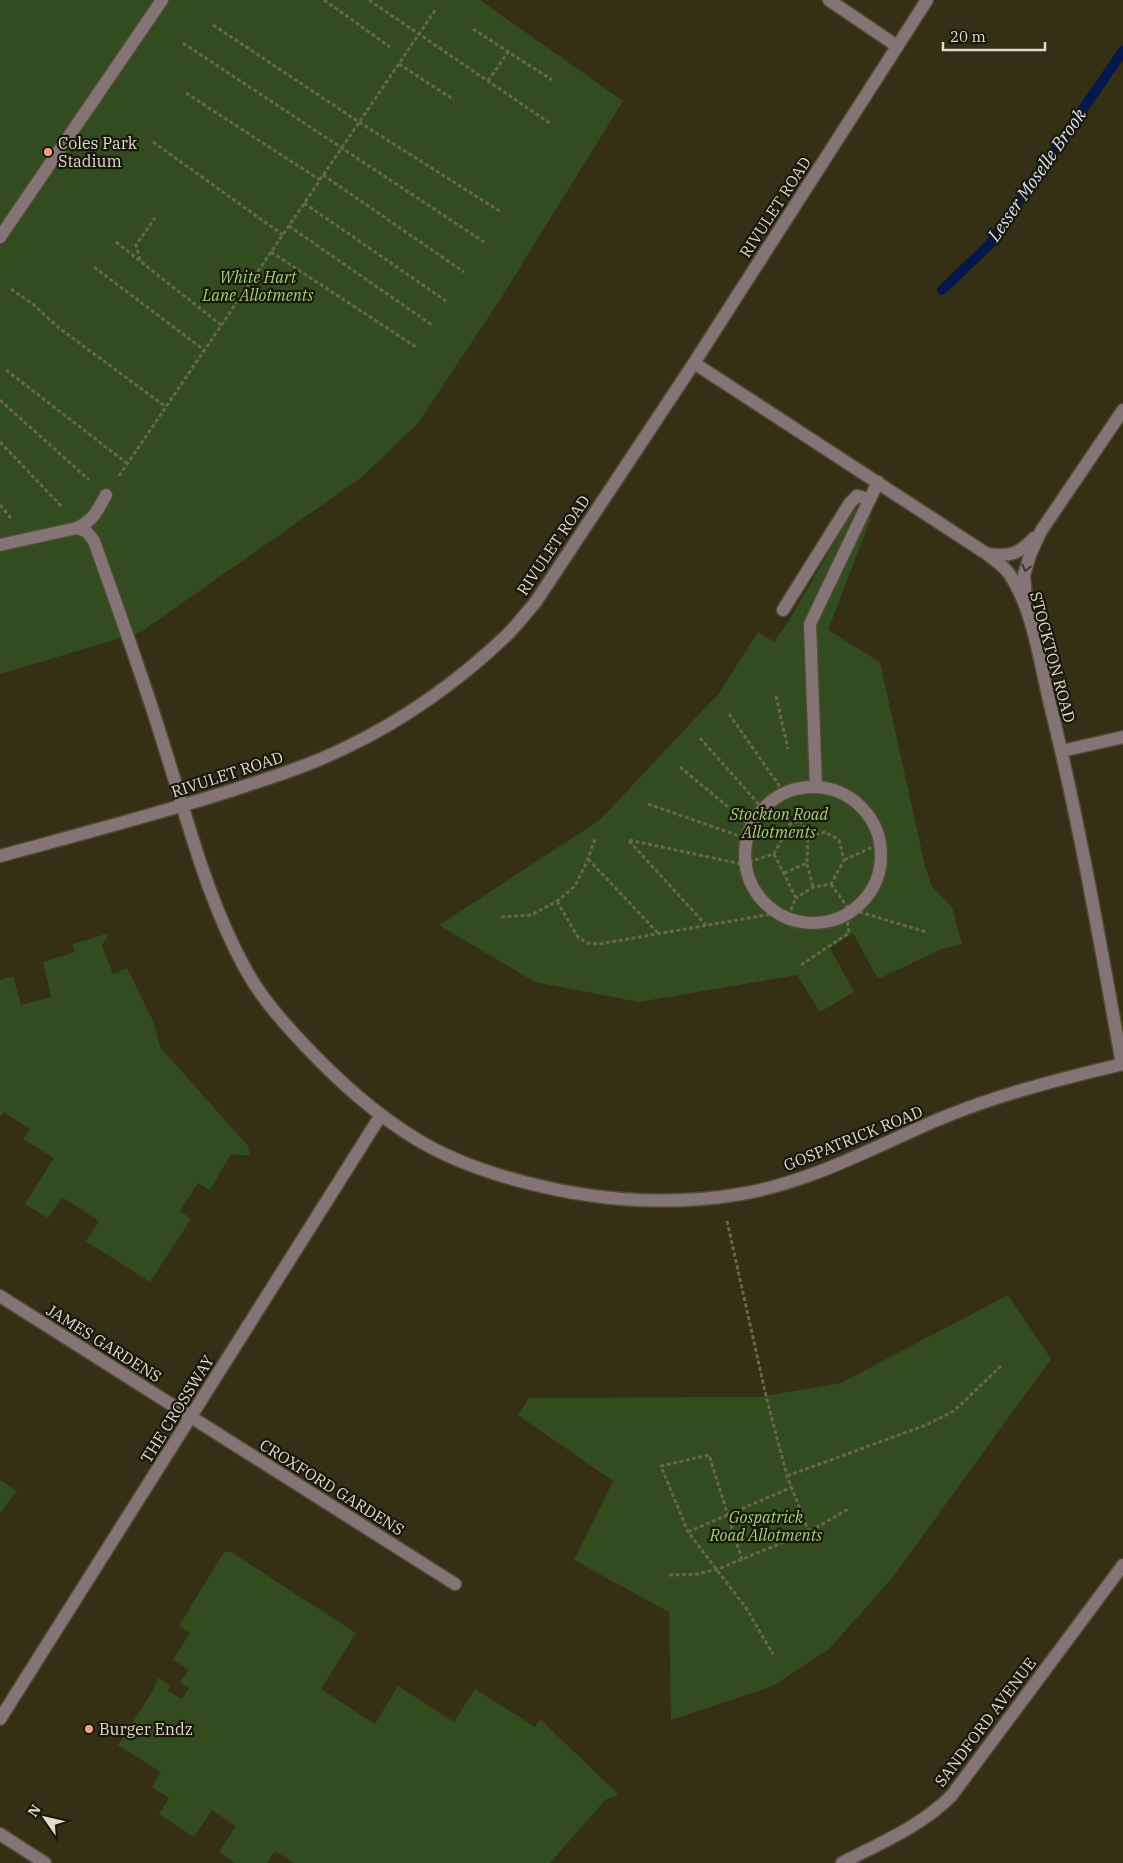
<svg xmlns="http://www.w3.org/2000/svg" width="1123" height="1863" font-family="'IBM Plex Serif',serif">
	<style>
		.green { fill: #334c1f }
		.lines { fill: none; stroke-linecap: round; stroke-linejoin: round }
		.stream { stroke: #03184c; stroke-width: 10 }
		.minor-casing { stroke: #504b32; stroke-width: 15 }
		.path { stroke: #69644d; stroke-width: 3; stroke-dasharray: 4 2.5; stroke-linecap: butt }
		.minor { stroke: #847476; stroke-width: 12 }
		.oneway { stroke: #3f3831 }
		.poi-dot { fill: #f39f84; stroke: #1a180c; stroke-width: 2 }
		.labels { text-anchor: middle; stroke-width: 4.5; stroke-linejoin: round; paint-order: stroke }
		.poi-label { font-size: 16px; fill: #dfdccc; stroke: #1a180c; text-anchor: start }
		.street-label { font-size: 16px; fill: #dfdccc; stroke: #1a180c }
		.park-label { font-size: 16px; font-style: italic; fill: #9fd278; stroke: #1a180c }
		.water-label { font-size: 18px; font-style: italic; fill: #d9e3f4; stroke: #1a180c }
	</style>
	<rect width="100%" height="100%" fill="#352f15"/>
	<g class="green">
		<path d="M 0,0 L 480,0 L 623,101 L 501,298 L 418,423 L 362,477 L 141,632 L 0,674 Z"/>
		<path d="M 855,507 L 871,518 L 828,630 L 880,662 L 925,866 L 932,887 L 952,907 L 962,944 L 942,949 L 878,979 L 853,933 L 830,948 L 854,992 L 820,1012 L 797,975 L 639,1002 L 535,982 L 439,925 L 600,820 L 719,693 L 758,632 L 774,642 L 788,622 Z"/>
		<path d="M 106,934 L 108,935 L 102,946 L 113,974 L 127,968 L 154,1023 L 160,1047 L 248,1146 L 250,1156 L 231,1154 L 210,1190 L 198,1183 L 180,1211 L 191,1219 L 150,1282 L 86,1241 L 99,1221 L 62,1197 L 48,1218 L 25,1204 L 54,1158 L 23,1139 L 30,1129 L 4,1112 L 0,1117 L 0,980 L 13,976 L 21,1005 L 51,997 L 43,962 L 75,952 L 73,944 Z"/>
		<path d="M 1008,1295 L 1051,1359 L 893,1577 L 829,1649 L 773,1686 L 671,1720 L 669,1612 L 574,1560 L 613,1481 L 518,1415 L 529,1398 L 759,1397 L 841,1383 Z"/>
		<path d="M 0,1480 L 17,1491 L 0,1513 Z"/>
		<path d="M 224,1552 L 231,1552 L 356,1633 L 321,1689 L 375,1724 L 398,1686 L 454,1722 L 475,1689 L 535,1727 L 540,1719 L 618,1794 L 605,1800 L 550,1863 L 294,1863 L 275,1851 L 267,1863 L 235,1863 L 219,1852 L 236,1826 L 212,1810 L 194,1837 L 159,1814 L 169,1798 L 152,1787 L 161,1772 L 118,1745 L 152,1692 L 158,1678 L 170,1685 L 168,1691 L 182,1699 L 189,1688 L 180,1682 L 189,1670 L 173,1660 L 190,1633 L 179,1626 Z"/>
	</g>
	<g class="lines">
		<path class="stream" d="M 942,290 L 990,244 L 1123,51"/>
		<defs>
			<g id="minor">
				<path d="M 829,0 L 897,46"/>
				<path d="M 0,237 L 162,0"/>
				<path d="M 694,363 L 987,554 C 997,562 1007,568 1013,580 C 1033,613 1040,662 1049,700 C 1079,820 1100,942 1122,1064"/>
				<path d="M 77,528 C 94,520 97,511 106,495"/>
				<path d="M 0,545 L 77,528 L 86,531 L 94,541 C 118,609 143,677 164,746 C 188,821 207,900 246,970 C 263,1001 289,1029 313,1054 C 348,1090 387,1124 432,1148 C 453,1159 476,1168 499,1175 C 578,1199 659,1208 741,1194 C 811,1182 872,1148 937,1120 C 997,1095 1059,1079 1123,1064"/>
				<path d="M 988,554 C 1010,557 1019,554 1034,538"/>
				<path d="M 1026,599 L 1024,575 L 1030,555 L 1041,531 L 1123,410"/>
				<path d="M 783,610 L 850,503 L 857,496 L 869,499"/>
				<path d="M 1062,751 L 1123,737"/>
				<path d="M 816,787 L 810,624 L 878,482"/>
				<circle cx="813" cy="855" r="68"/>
				<path d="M 0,856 C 77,835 154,815 230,791 C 269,778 309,766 347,747 C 405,719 461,679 508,634 C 517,625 526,613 535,603 L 694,363 L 927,0"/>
				<path d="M 0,1296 L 455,1584"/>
				<path d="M 0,1719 L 381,1115"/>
				<path d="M 0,1834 L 45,1863"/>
				<path d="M 842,1863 C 880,1843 922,1826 952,1795 L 1123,1565"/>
			</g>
		</defs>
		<use href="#minor" class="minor-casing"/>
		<g class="path">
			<path d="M 324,0 L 390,47"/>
			<path d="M 369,0 L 551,124"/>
			<path d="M 213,25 L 359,122 L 501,212"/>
			<path d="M 473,29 L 552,80"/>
			<path d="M 183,43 L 484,242"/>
			<path d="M 399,64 L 454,100"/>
			<path d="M 488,81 L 508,52"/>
			<path d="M 186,93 L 320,180"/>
			<path d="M 153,142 L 283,235"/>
			<path d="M 323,175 L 464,272"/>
			<path d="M 304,203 L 446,301"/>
			<path d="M 289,226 L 432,325"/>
			<path d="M 116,242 L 221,325"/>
			<path d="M 271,252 L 416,347"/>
			<path d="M 140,260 L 136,245 L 155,218"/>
			<path d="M 94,267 L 204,350"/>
			<path d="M 11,289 L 34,305 L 59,328 L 166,407"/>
			<path d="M 6,370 L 128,464"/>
			<path d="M 0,400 L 89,480"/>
			<path d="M 0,442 L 62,507"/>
			<path d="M 119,476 L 436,9"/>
			<path d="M 0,505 L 11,518"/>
			<path d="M 776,696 L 788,749"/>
			<path d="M 729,714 L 785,794"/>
			<path d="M 700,738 L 763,809"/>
			<path d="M 680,767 L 751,826"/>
			<path d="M 648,804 L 748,839"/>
			<path d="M 800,820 L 808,837"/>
			<path d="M 629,840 L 746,865 L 752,861 L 774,854 L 790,824 L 818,815 L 818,810"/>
			<path d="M 629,841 L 706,925"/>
			<path d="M 774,854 L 796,898 L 788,917"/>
			<path d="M 588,859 L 658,933"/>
			<path d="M 844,860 L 879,844"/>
			<path d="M 807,864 L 813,887"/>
			<path d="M 784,873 L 807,863 L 808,837 L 825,832 L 839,840 L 844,860 L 831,884 L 813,887 L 796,898"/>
			<path d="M 831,884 L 850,911"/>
			<path d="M 557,901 L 577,936 L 587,943 L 599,944 L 778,913"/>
			<path d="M 853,910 L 926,932"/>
			<path d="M 501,917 L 531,915 L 557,901 L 575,886 L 586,864 L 595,839"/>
			<path d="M 801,965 L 849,933 L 846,913"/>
			<path d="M 727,1221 L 766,1396 L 787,1476 L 809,1532"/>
			<path d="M 787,1476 L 926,1425 L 954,1411 L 1001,1366"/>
			<path d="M 688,1532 L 792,1487"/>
			<path d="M 742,1560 L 709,1455 L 661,1466 L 688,1532 L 746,1608 L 773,1654"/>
			<path d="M 669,1575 L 698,1574 L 718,1569 L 809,1532 L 850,1508"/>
		</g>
		<use href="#minor" class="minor"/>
	</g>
	<defs><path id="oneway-chevron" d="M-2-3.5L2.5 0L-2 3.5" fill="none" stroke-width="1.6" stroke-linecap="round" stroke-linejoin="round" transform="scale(1.25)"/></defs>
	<use class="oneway" href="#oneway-chevron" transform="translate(1026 568) rotate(104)"/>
	<g class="poi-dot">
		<circle cx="48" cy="152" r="5"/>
		<circle cx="89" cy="1729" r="5"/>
	</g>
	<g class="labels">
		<g class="poi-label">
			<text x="58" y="149">Coles Park<tspan x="58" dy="18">Stadium</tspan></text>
			<text x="99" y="1735">Burger Endz</text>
		</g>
		<g class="street-label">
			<text transform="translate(775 207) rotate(-57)" y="6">RIVULET ROAD</text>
			<text transform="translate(553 545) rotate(-56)" y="6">RIVULET ROAD</text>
			<text transform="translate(1053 657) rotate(75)" y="6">STOCKTON ROAD</text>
			<text transform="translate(227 774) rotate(-18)" y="6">RIVULET ROAD</text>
			<text transform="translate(853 1138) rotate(-22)" y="6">GOSPATRICK ROAD</text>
			<text transform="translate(104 1343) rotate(32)" y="6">JAMES GARDENS</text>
			<text transform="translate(177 1409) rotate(-58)" y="6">THE CROSSWAY</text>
			<text transform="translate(332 1487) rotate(32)" y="6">CROXFORD GARDENS</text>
			<text transform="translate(985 1722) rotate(-53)" y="6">SANDFORD AVENUE</text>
		</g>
		<g class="park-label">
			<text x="258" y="283">White Hart<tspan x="258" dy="18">Lane Allotments</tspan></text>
			<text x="779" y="820">Stockton Road<tspan x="779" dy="18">Allotments</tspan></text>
			<text x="766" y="1523">Gospatrick<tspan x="766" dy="18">Road Allotments</tspan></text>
		</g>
		<g class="water-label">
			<text transform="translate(1037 175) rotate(-55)" y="6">Lesser Moselle Brook</text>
		</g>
	</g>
	<g transform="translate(45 1818) rotate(304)" stroke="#1a180c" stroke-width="4" paint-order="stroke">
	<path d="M0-4L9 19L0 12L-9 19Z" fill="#dfdccc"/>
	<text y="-8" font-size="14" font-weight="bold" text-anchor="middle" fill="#dfdccc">N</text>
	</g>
	<path d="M943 42v8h102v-8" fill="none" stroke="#dfdccc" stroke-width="2.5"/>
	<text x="950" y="42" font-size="15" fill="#dfdccc" stroke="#1a180c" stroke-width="4" paint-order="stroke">20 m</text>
</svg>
